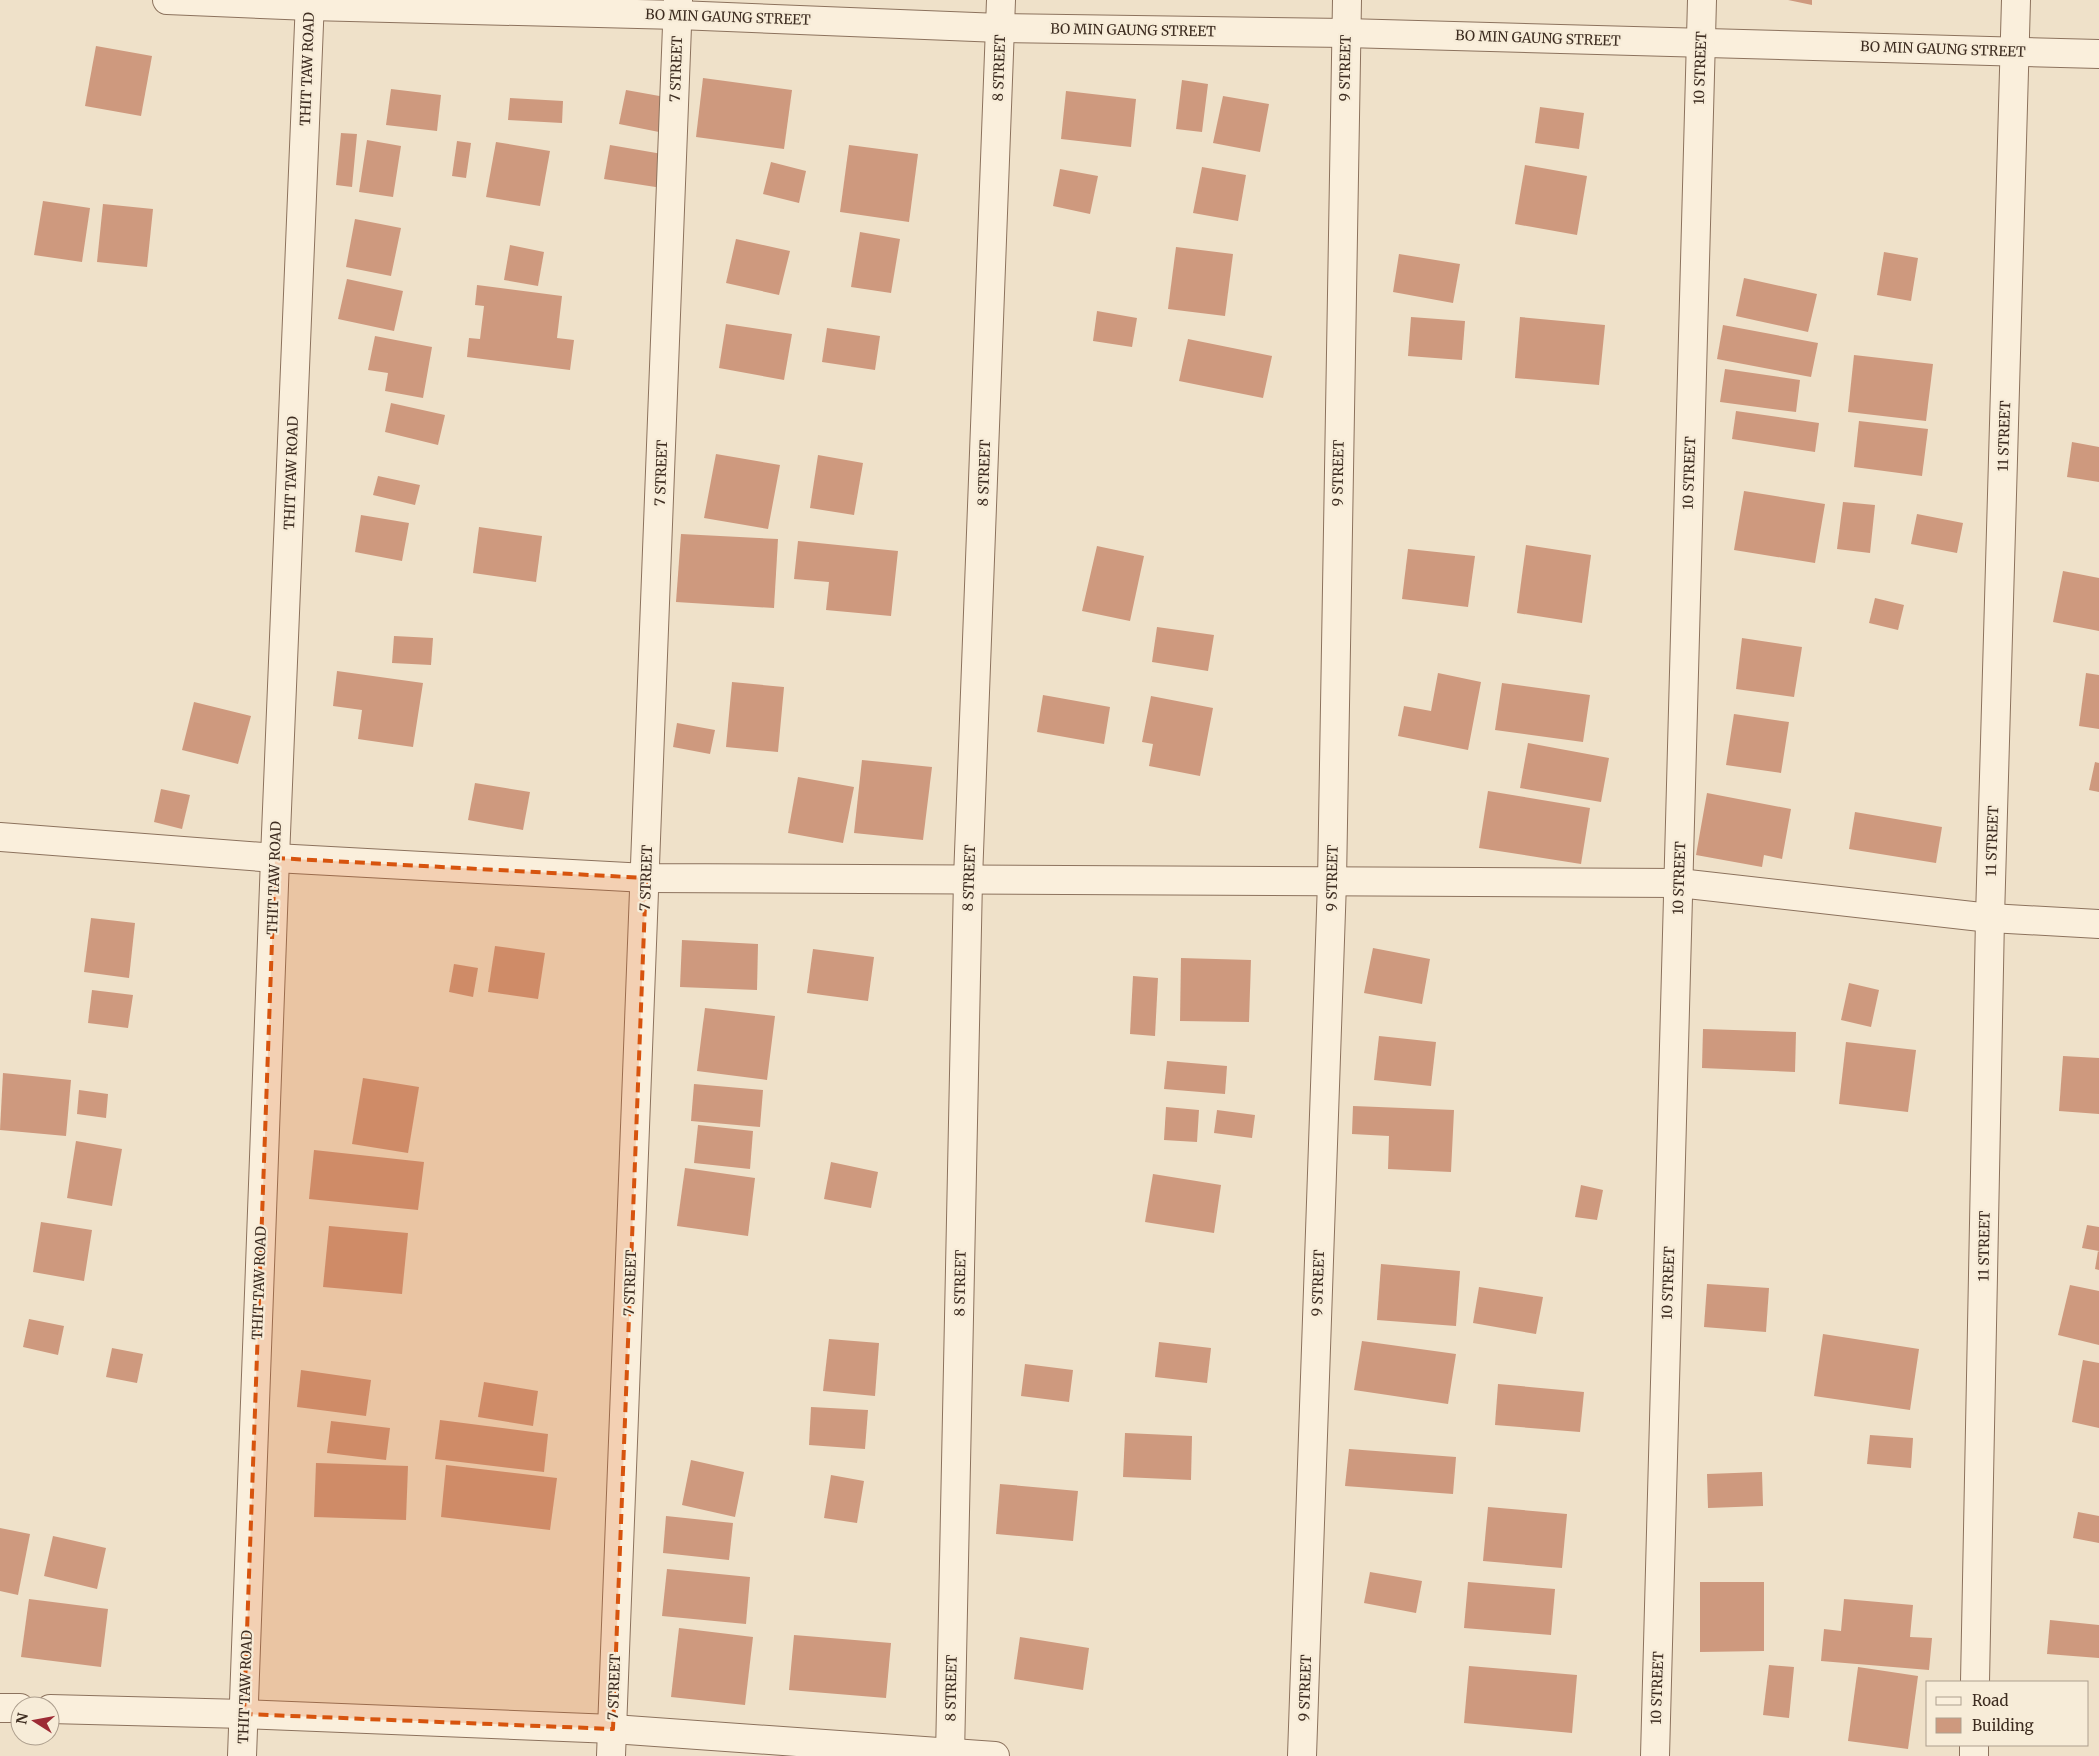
<svg xmlns="http://www.w3.org/2000/svg" width="2099" height="1756" font-family="Merriweather,serif">
	<style>
		.building { fill: #ce997e }
		.lines { fill: none; stroke-linecap: round; stroke-linejoin: round }
		.minor-casing { stroke: #8c725d; stroke-width: 30 }
		.minor { stroke: #faefdc; stroke-width: 28 }
		.marked { fill: #d7540e; fill-opacity: 0.2; stroke: #d7540e; stroke-width: 4; stroke-dasharray: 10 6; stroke-linejoin: round }
		.labels { text-anchor: middle; stroke-width: 4.5; stroke-linejoin: round; paint-order: stroke }
		.street-label { font-size: 14px; fill: #3d2c20; stroke: #f7ecd8 }
	</style>
	<rect width="100%" height="100%" fill="#efe1c9"/>
	<g class="building">
		<path d="M 1788,0 L 1812,0 L 1812,5 Z"/>
		<path d="M 96,46 L 152,56 L 141,116 L 85,106 Z"/>
		<path d="M 703,78 L 792,90 L 784,149 L 696,137 Z"/>
		<path d="M 1182,80 L 1208,84 L 1202,132 L 1176,129 Z"/>
		<path d="M 391,89 L 441,95 L 437,131 L 386,125 Z"/>
		<path d="M 626,90 L 665,97 L 659,132 L 619,124 Z"/>
		<path d="M 1066,91 L 1136,99 L 1131,147 L 1061,139 Z"/>
		<path d="M 1223,96 L 1269,104 L 1260,152 L 1213,143 Z"/>
		<path d="M 510,98 L 563,101 L 562,123 L 508,120 Z"/>
		<path d="M 1540,107 L 1584,113 L 1579,149 L 1535,143 Z"/>
		<path d="M 341,133 L 357,134 L 352,187 L 336,185 Z"/>
		<path d="M 367,140 L 401,146 L 393,197 L 359,192 Z"/>
		<path d="M 457,141 L 471,143 L 466,178 L 452,176 Z"/>
		<path d="M 496,142 L 550,151 L 540,206 L 486,197 Z"/>
		<path d="M 610,145 L 668,155 L 662,188 L 604,179 Z"/>
		<path d="M 849,145 L 918,154 L 909,222 L 840,212 Z"/>
		<path d="M 771,162 L 806,171 L 799,203 L 763,194 Z"/>
		<path d="M 1525,165 L 1587,176 L 1577,235 L 1515,224 Z"/>
		<path d="M 1202,167 L 1246,175 L 1238,221 L 1193,213 Z"/>
		<path d="M 1060,169 L 1098,176 L 1090,214 L 1053,206 Z"/>
		<path d="M 43,201 L 90,208 L 82,262 L 34,255 Z"/>
		<path d="M 103,204 L 153,209 L 147,267 L 97,262 Z"/>
		<path d="M 355,219 L 401,228 L 391,276 L 346,267 Z"/>
		<path d="M 860,232 L 900,239 L 891,293 L 851,287 Z"/>
		<path d="M 736,239 L 790,251 L 779,295 L 726,283 Z"/>
		<path d="M 510,245 L 544,252 L 538,286 L 504,280 Z"/>
		<path d="M 1176,247 L 1233,254 L 1225,316 L 1168,309 Z"/>
		<path d="M 1884,252 L 1918,258 L 1911,301 L 1877,295 Z"/>
		<path d="M 1399,254 L 1460,264 L 1453,303 L 1393,292 Z"/>
		<path d="M 1744,278 L 1817,294 L 1808,332 L 1736,316 Z"/>
		<path d="M 347,279 L 403,291 L 394,331 L 338,319 Z"/>
		<path d="M 477,285 L 562,296 L 557,338 L 574,340 L 570,370 L 467,357 L 469,338 L 480,339 L 484,306 L 475,305 Z"/>
		<path d="M 1097,311 L 1137,318 L 1132,347 L 1093,341 Z"/>
		<path d="M 1411,317 L 1465,321 L 1462,360 L 1408,356 Z"/>
		<path d="M 1520,317 L 1605,325 L 1599,385 L 1515,378 Z"/>
		<path d="M 726,324 L 792,334 L 784,380 L 719,368 Z"/>
		<path d="M 1723,325 L 1818,343 L 1811,377 L 1717,359 Z"/>
		<path d="M 827,328 L 880,336 L 875,370 L 822,362 Z"/>
		<path d="M 375,336 L 432,347 L 423,398 L 385,391 L 388,373 L 368,370 Z"/>
		<path d="M 1188,339 L 1272,356 L 1263,398 L 1179,381 Z"/>
		<path d="M 1854,355 L 1933,364 L 1926,421 L 1848,412 Z"/>
		<path d="M 1725,369 L 1800,380 L 1796,412 L 1720,402 Z"/>
		<path d="M 391,403 L 445,415 L 438,445 L 385,432 Z"/>
		<path d="M 1736,411 L 1819,423 L 1815,452 L 1732,439 Z"/>
		<path d="M 1859,421 L 1928,429 L 1922,476 L 1854,467 Z"/>
		<path d="M 2072,442 L 2099,447 L 2099,482 L 2067,477 Z"/>
		<path d="M 716,454 L 780,465 L 768,529 L 704,518 Z"/>
		<path d="M 818,455 L 863,463 L 854,515 L 810,508 Z"/>
		<path d="M 378,476 L 420,485 L 415,505 L 373,495 Z"/>
		<path d="M 1744,491 L 1825,504 L 1815,563 L 1734,550 Z"/>
		<path d="M 1843,502 L 1875,505 L 1870,553 L 1837,549 Z"/>
		<path d="M 1917,514 L 1963,523 L 1957,553 L 1911,544 Z"/>
		<path d="M 361,515 L 409,523 L 402,561 L 355,552 Z"/>
		<path d="M 479,527 L 542,536 L 536,582 L 473,573 Z"/>
		<path d="M 681,534 L 778,539 L 774,608 L 676,602 Z"/>
		<path d="M 798,541 L 898,551 L 891,616 L 826,610 L 829,582 L 794,579 Z"/>
		<path d="M 1526,545 L 1591,555 L 1582,623 L 1517,613 Z"/>
		<path d="M 1097,546 L 1144,556 L 1130,621 L 1082,611 Z"/>
		<path d="M 1408,549 L 1475,556 L 1468,607 L 1402,599 Z"/>
		<path d="M 2063,571 L 2099,578 L 2099,631 L 2053,622 Z"/>
		<path d="M 1875,598 L 1904,605 L 1898,630 L 1869,623 Z"/>
		<path d="M 1157,627 L 1214,635 L 1208,671 L 1152,662 Z"/>
		<path d="M 394,636 L 433,638 L 431,665 L 392,663 Z"/>
		<path d="M 1742,638 L 1802,647 L 1794,697 L 1736,689 Z"/>
		<path d="M 337,671 L 423,683 L 413,747 L 358,739 L 362,710 L 333,706 Z"/>
		<path d="M 1438,673 L 1481,682 L 1468,750 L 1398,736 L 1404,706 L 1431,711 Z"/>
		<path d="M 2086,673 L 2099,675 L 2099,729 L 2079,726 Z"/>
		<path d="M 732,682 L 784,687 L 778,752 L 726,747 Z"/>
		<path d="M 1502,683 L 1590,695 L 1583,742 L 1495,730 Z"/>
		<path d="M 1043,695 L 1110,707 L 1104,744 L 1037,732 Z"/>
		<path d="M 1151,696 L 1213,708 L 1200,776 L 1149,766 L 1153,744 L 1142,742 Z"/>
		<path d="M 194,702 L 251,716 L 238,764 L 182,750 Z"/>
		<path d="M 1734,714 L 1789,722 L 1781,773 L 1726,765 Z"/>
		<path d="M 677,723 L 715,730 L 710,754 L 673,747 Z"/>
		<path d="M 1528,743 L 1609,758 L 1601,802 L 1520,788 Z"/>
		<path d="M 862,760 L 932,767 L 923,840 L 854,833 Z"/>
		<path d="M 2095,762 L 2099,763 L 2099,792 L 2089,790 Z"/>
		<path d="M 798,777 L 854,787 L 843,843 L 788,833 Z"/>
		<path d="M 475,783 L 530,792 L 523,830 L 468,820 Z"/>
		<path d="M 161,789 L 190,795 L 182,829 L 154,822 Z"/>
		<path d="M 1488,791 L 1590,808 L 1581,864 L 1479,848 Z"/>
		<path d="M 1707,793 L 1791,809 L 1782,859 L 1764,855 L 1762,867 L 1696,855 Z"/>
		<path d="M 1855,812 L 1942,827 L 1936,863 L 1849,849 Z"/>
		<path d="M 91,918 L 135,923 L 129,978 L 84,972 Z"/>
		<path d="M 682,940 L 758,944 L 757,990 L 680,987 Z"/>
		<path d="M 495,946 L 545,953 L 538,999 L 488,992 Z"/>
		<path d="M 1373,948 L 1430,959 L 1422,1004 L 1364,993 Z"/>
		<path d="M 813,949 L 874,957 L 868,1001 L 807,993 Z"/>
		<path d="M 1181,958 L 1251,960 L 1249,1022 L 1180,1021 Z"/>
		<path d="M 454,964 L 478,968 L 473,997 L 449,992 Z"/>
		<path d="M 1133,976 L 1158,978 L 1155,1036 L 1130,1034 Z"/>
		<path d="M 1849,983 L 1879,990 L 1871,1027 L 1841,1020 Z"/>
		<path d="M 92,990 L 133,995 L 128,1028 L 88,1023 Z"/>
		<path d="M 705,1008 L 775,1016 L 767,1080 L 697,1071 Z"/>
		<path d="M 1703,1029 L 1796,1032 L 1795,1072 L 1702,1068 Z"/>
		<path d="M 1379,1036 L 1436,1042 L 1431,1086 L 1374,1080 Z"/>
		<path d="M 1846,1042 L 1916,1050 L 1908,1112 L 1839,1104 Z"/>
		<path d="M 2063,1056 L 2099,1058 L 2099,1114 L 2059,1111 Z"/>
		<path d="M 1167,1061 L 1227,1066 L 1225,1094 L 1164,1089 Z"/>
		<path d="M 3,1073 L 71,1080 L 66,1136 L 0,1130 Z"/>
		<path d="M 363,1078 L 419,1087 L 408,1153 L 352,1144 Z"/>
		<path d="M 694,1084 L 763,1090 L 760,1127 L 691,1121 Z"/>
		<path d="M 79,1090 L 108,1094 L 106,1118 L 77,1114 Z"/>
		<path d="M 1353,1106 L 1454,1110 L 1451,1172 L 1388,1169 L 1389,1136 L 1352,1134 Z"/>
		<path d="M 1166,1107 L 1199,1110 L 1197,1142 L 1164,1140 Z"/>
		<path d="M 1217,1110 L 1255,1115 L 1252,1138 L 1214,1133 Z"/>
		<path d="M 698,1125 L 753,1131 L 750,1169 L 694,1163 Z"/>
		<path d="M 76,1141 L 122,1149 L 112,1206 L 67,1198 Z"/>
		<path d="M 314,1150 L 424,1162 L 418,1210 L 309,1199 Z"/>
		<path d="M 831,1162 L 878,1172 L 871,1208 L 824,1199 Z"/>
		<path d="M 685,1168 L 755,1178 L 748,1236 L 677,1226 Z"/>
		<path d="M 1153,1174 L 1221,1185 L 1214,1233 L 1145,1222 Z"/>
		<path d="M 1581,1185 L 1603,1190 L 1597,1220 L 1575,1217 Z"/>
		<path d="M 41,1222 L 92,1230 L 84,1281 L 33,1272 Z"/>
		<path d="M 2087,1225 L 2099,1227 L 2099,1251 L 2082,1248 Z"/>
		<path d="M 329,1226 L 408,1233 L 402,1294 L 323,1287 Z"/>
		<path d="M 2098,1251 L 2099,1252 L 2099,1270 L 2095,1269 Z"/>
		<path d="M 1381,1264 L 1460,1271 L 1456,1326 L 1377,1320 Z"/>
		<path d="M 1707,1284 L 1769,1288 L 1766,1332 L 1704,1327 Z"/>
		<path d="M 2070,1285 L 2099,1291 L 2099,1345 L 2058,1335 Z"/>
		<path d="M 1479,1287 L 1543,1297 L 1536,1334 L 1473,1323 Z"/>
		<path d="M 29,1319 L 64,1326 L 58,1355 L 23,1347 Z"/>
		<path d="M 1823,1334 L 1919,1349 L 1910,1410 L 1814,1396 Z"/>
		<path d="M 829,1339 L 879,1343 L 875,1396 L 823,1391 Z"/>
		<path d="M 1362,1341 L 1456,1354 L 1448,1404 L 1354,1390 Z"/>
		<path d="M 1159,1342 L 1211,1348 L 1207,1383 L 1155,1377 Z"/>
		<path d="M 112,1348 L 143,1354 L 137,1383 L 106,1377 Z"/>
		<path d="M 2083,1360 L 2099,1363 L 2099,1428 L 2072,1422 Z"/>
		<path d="M 1025,1364 L 1073,1370 L 1069,1402 L 1021,1396 Z"/>
		<path d="M 301,1370 L 371,1380 L 366,1416 L 297,1407 Z"/>
		<path d="M 484,1382 L 538,1391 L 533,1426 L 478,1417 Z"/>
		<path d="M 1498,1384 L 1584,1392 L 1580,1432 L 1495,1425 Z"/>
		<path d="M 811,1407 L 868,1410 L 865,1449 L 809,1445 Z"/>
		<path d="M 440,1420 L 548,1434 L 544,1472 L 435,1459 Z"/>
		<path d="M 331,1421 L 390,1428 L 386,1460 L 327,1453 Z"/>
		<path d="M 1125,1433 L 1192,1436 L 1191,1480 L 1123,1477 Z"/>
		<path d="M 1870,1435 L 1913,1438 L 1911,1468 L 1867,1464 Z"/>
		<path d="M 1349,1449 L 1456,1457 L 1453,1494 L 1345,1486 Z"/>
		<path d="M 691,1460 L 744,1472 L 735,1517 L 682,1505 Z"/>
		<path d="M 316,1463 L 408,1466 L 406,1520 L 314,1517 Z"/>
		<path d="M 446,1465 L 557,1478 L 550,1530 L 441,1517 Z"/>
		<path d="M 1762,1472 L 1763,1506 L 1708,1508 L 1707,1474 Z"/>
		<path d="M 831,1475 L 864,1481 L 857,1523 L 824,1518 Z"/>
		<path d="M 1000,1484 L 1078,1491 L 1073,1541 L 996,1534 Z"/>
		<path d="M 1488,1507 L 1567,1514 L 1562,1568 L 1483,1561 Z"/>
		<path d="M 2078,1512 L 2099,1516 L 2099,1543 L 2073,1538 Z"/>
		<path d="M 666,1516 L 733,1523 L 729,1560 L 663,1553 Z"/>
		<path d="M 0,1528 L 30,1534 L 18,1595 L 0,1591 Z"/>
		<path d="M 53,1536 L 106,1548 L 97,1589 L 44,1576 Z"/>
		<path d="M 667,1569 L 750,1577 L 746,1624 L 662,1616 Z"/>
		<path d="M 1370,1572 L 1422,1581 L 1416,1613 L 1364,1603 Z"/>
		<path d="M 1468,1582 L 1555,1589 L 1551,1635 L 1464,1628 Z"/>
		<path d="M 1700,1582 L 1764,1582 L 1764,1651 L 1700,1652 Z"/>
		<path d="M 29,1599 L 108,1609 L 101,1667 L 21,1657 Z"/>
		<path d="M 1844,1599 L 1913,1605 L 1910,1637 L 1932,1638 L 1929,1670 L 1821,1661 L 1824,1629 L 1841,1631 Z"/>
		<path d="M 2050,1620 L 2099,1625 L 2099,1658 L 2047,1654 Z"/>
		<path d="M 679,1628 L 753,1637 L 745,1705 L 671,1697 Z"/>
		<path d="M 794,1635 L 891,1643 L 886,1698 L 789,1690 Z"/>
		<path d="M 1020,1637 L 1089,1648 L 1083,1690 L 1014,1679 Z"/>
		<path d="M 1769,1665 L 1794,1667 L 1789,1718 L 1763,1715 Z"/>
		<path d="M 1469,1666 L 1577,1675 L 1572,1733 L 1464,1723 Z"/>
		<path d="M 1858,1667 L 1918,1676 L 1908,1749 L 1848,1741 Z"/>
	</g>
	<g class="lines">
		<defs>
			<g id="minor">
				<path d="M 167,0 L 310,6 L 678,15 L 1000,28 L 1346,33 L 2099,54"/>
				<path d="M 0,837 L 275,858 L 646,878 L 1679,883 L 1990,918 L 2099,924"/>
				<path d="M 1975,1682 L 1990,918 L 2016,0"/>
				<path d="M 0,1708 L 20,1708"/>
				<path d="M 50,1709 L 244,1714 L 613,1729 L 995,1756"/>
				<path d="M 242,1756 L 275,858 L 310,0"/>
				<path d="M 611,1756 L 678,0"/>
				<path d="M 950,1756 L 968,879 L 1001,0"/>
				<path d="M 1302,1756 L 1332,882 L 1347,0"/>
				<path d="M 1655,1756 L 1702,0"/>
				<path d="M 1974,1756 L 1974,1745"/>
			</g>
		</defs>
		<use href="#minor" class="minor-casing"/>
		<use href="#minor" class="minor"/>
	</g>
	<path class="marked" d="M 275,858 L 646,878 L 613,1729 L 244,1714 Z"/>
	<g class="labels">
		<g class="street-label">
			<text transform="translate(728 17) rotate(2)" y="5">BO MIN GAUNG STREET</text>
			<text transform="translate(1133 30) rotate(1)" y="5">BO MIN GAUNG STREET</text>
			<text transform="translate(1538 38) rotate(2)" y="5">BO MIN GAUNG STREET</text>
			<text transform="translate(1943 49) rotate(2)" y="5">BO MIN GAUNG STREET</text>
			<text transform="translate(999 68) rotate(-88)" y="5">8 STREET</text>
			<text transform="translate(1345 68) rotate(-89)" y="5">9 STREET</text>
			<text transform="translate(1700 68) rotate(-88)" y="5">10 STREET</text>
			<text transform="translate(307 69) rotate(-88)" y="5">THIT TAW ROAD</text>
			<text transform="translate(676 69) rotate(-88)" y="5">7 STREET</text>
			<text transform="translate(2004 436) rotate(-88)" y="5">11 STREET</text>
			<text transform="translate(291 473) rotate(-88)" y="5">THIT TAW ROAD</text>
			<text transform="translate(661 473) rotate(-88)" y="5">7 STREET</text>
			<text transform="translate(984 473) rotate(-88)" y="5">8 STREET</text>
			<text transform="translate(1338 473) rotate(-89)" y="5">9 STREET</text>
			<text transform="translate(1689 473) rotate(-88)" y="5">10 STREET</text>
			<text transform="translate(1992 841) rotate(-88)" y="5">11 STREET</text>
			<text transform="translate(274 878) rotate(-88)" y="5">THIT TAW ROAD</text>
			<text transform="translate(646 878) rotate(-88)" y="5">7 STREET</text>
			<text transform="translate(969 878) rotate(-88)" y="5">8 STREET</text>
			<text transform="translate(1332 878) rotate(-89)" y="5">9 STREET</text>
			<text transform="translate(1679 878) rotate(-88)" y="5">10 STREET</text>
			<text transform="translate(1984 1246) rotate(-89)" y="5">11 STREET</text>
			<text transform="translate(259 1283) rotate(-88)" y="5">THIT TAW ROAD</text>
			<text transform="translate(630 1283) rotate(-88)" y="5">7 STREET</text>
			<text transform="translate(960 1283) rotate(-89)" y="5">8 STREET</text>
			<text transform="translate(1318 1283) rotate(-88)" y="5">9 STREET</text>
			<text transform="translate(1668 1283) rotate(-88)" y="5">10 STREET</text>
			<text transform="translate(245 1687) rotate(-88)" y="5">THIT TAW ROAD</text>
			<text transform="translate(614 1687) rotate(-88)" y="5">7 STREET</text>
			<text transform="translate(951 1688) rotate(-89)" y="5">8 STREET</text>
			<text transform="translate(1305 1688) rotate(-88)" y="5">9 STREET</text>
			<text transform="translate(1657 1688) rotate(-88)" y="5">10 STREET</text>
		</g>
	</g>
	<rect x="1926" y="1681" width="162" height="65" fill="#f7ecd8" stroke="#ad9f8e"/>
	<rect x="1936" y="1697" width="25" height="8" fill="#faefdc" stroke="#ad9f8e"/>
	<text x="1972" y="1706" font-size="15" fill="#3d2c20">Road</text>
	<rect x="1936" y="1718" width="25" height="15" fill="#ce997e" stroke="#ad9f8e"/>
	<text x="1972" y="1731" font-size="15" fill="#3d2c20">Building</text>
	<g transform="translate(35 1721) rotate(281)"><circle r="24" fill="#f7ecd8" stroke="#ad9f8e"/>
	<path d="M0-4L9 19L0 12L-9 19Z" fill="#9d2b35"/>
	<text y="-8" font-size="14" font-weight="bold" text-anchor="middle" fill="#3d2c20">N</text>
	</g>
</svg>
